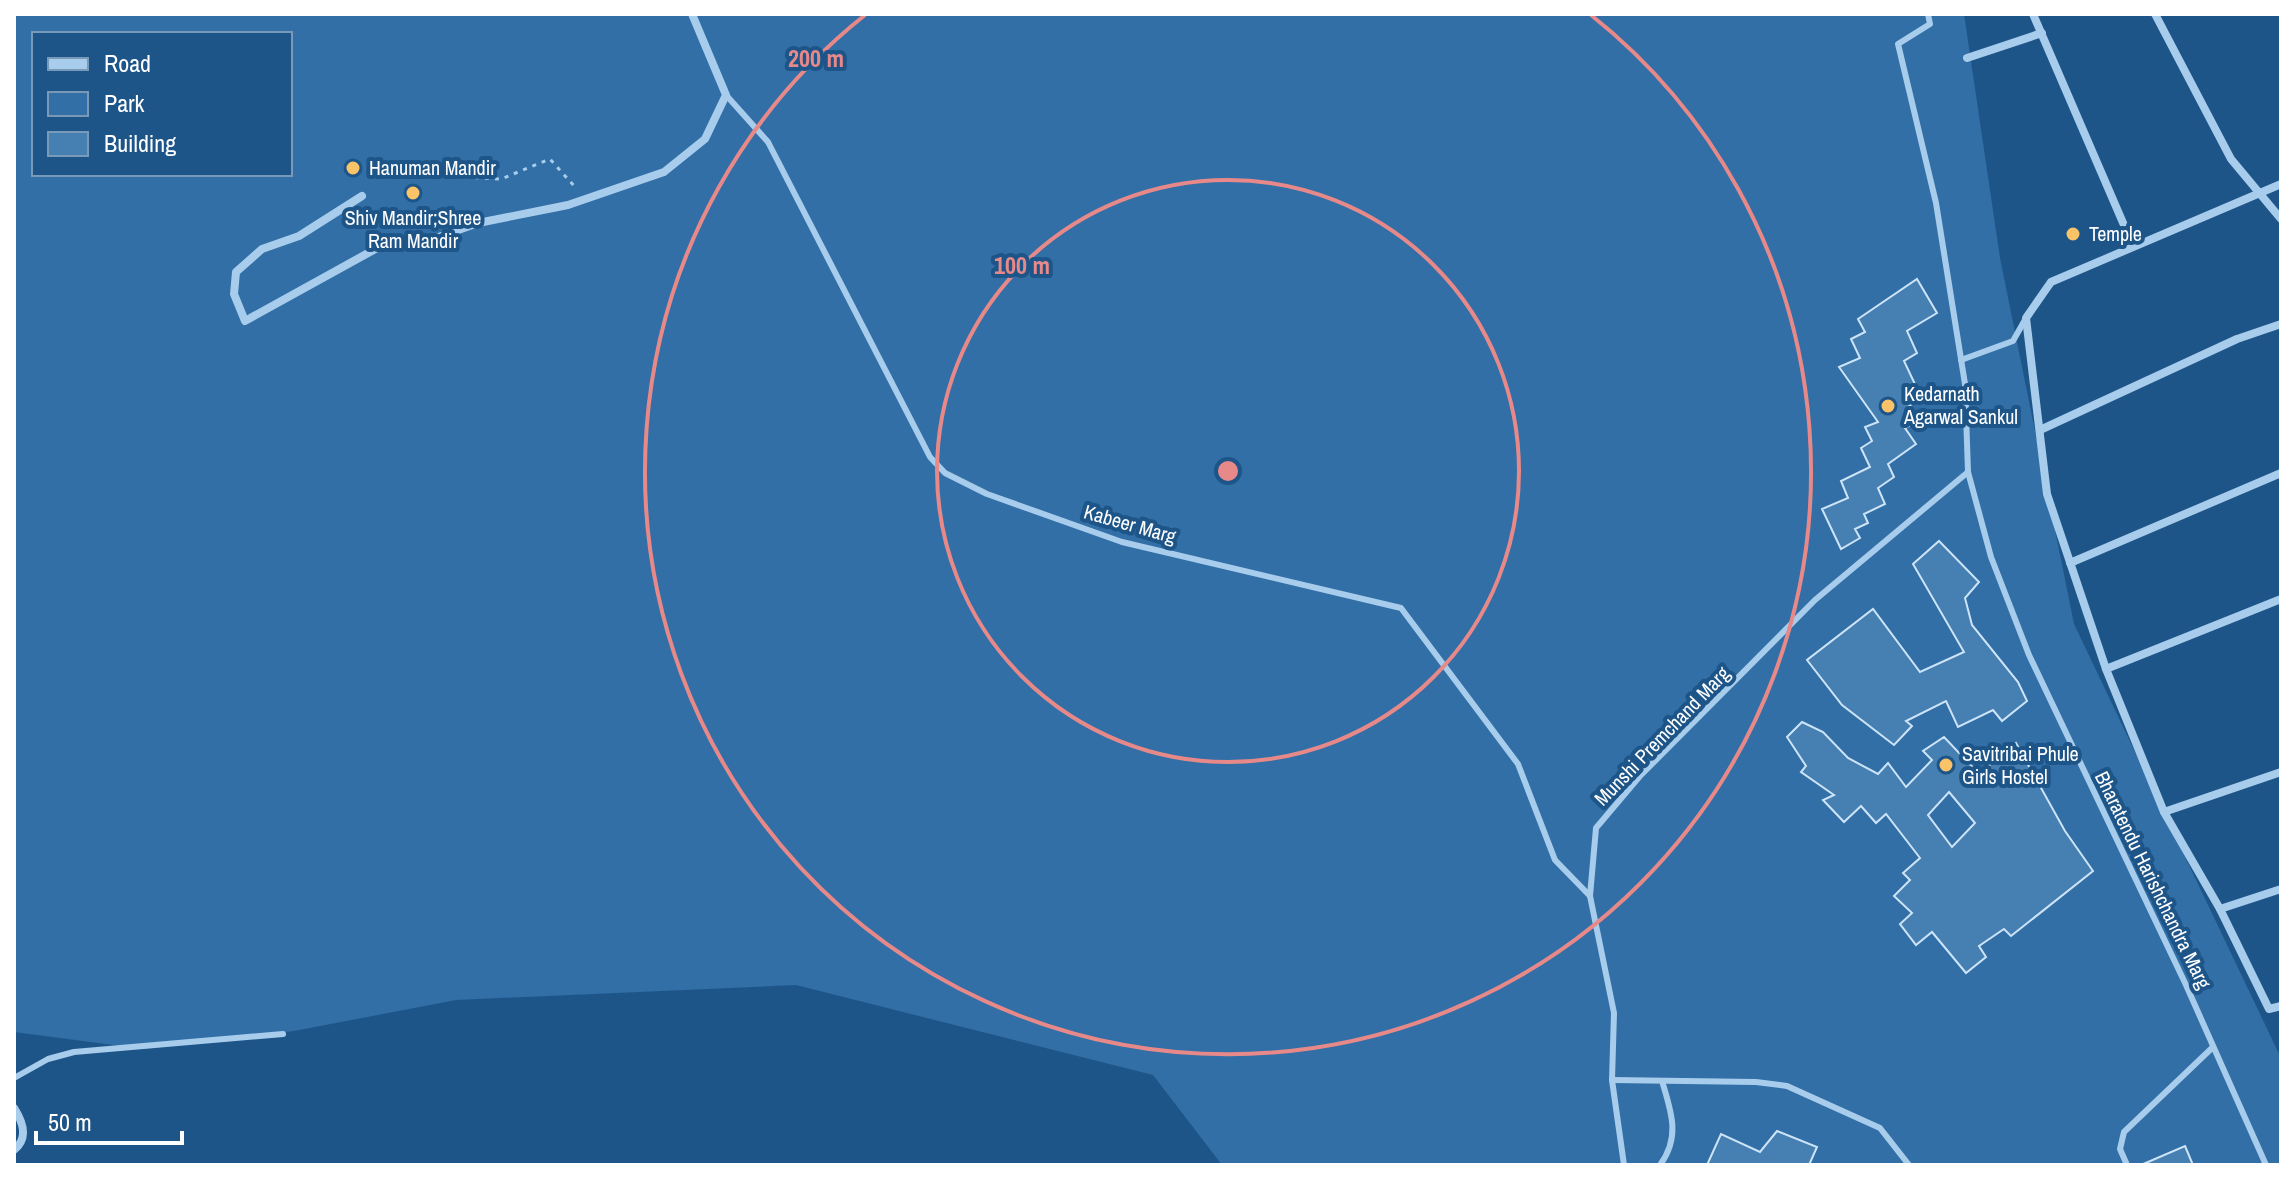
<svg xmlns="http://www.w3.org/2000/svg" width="2295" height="1179" font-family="'Archivo Narrow',sans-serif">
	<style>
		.green { fill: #316fa6; fill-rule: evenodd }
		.building { fill: #467fb1; stroke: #cde4f8; stroke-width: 2; fill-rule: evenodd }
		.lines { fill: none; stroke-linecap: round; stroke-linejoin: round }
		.path { stroke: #a8cceb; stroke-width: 3; stroke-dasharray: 4 6; stroke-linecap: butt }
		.service { stroke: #a8cceb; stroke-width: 6 }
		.minor { stroke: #a8cceb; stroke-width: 8 }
		.ring { fill: none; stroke: #e88989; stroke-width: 4 }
		.poi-dot { fill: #fac367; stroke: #1e5588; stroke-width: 3 }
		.labels { text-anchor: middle; stroke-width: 8; stroke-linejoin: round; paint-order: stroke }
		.poi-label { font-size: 20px; fill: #fff; stroke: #1e5588; text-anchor: start }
		.street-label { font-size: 20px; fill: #fff; stroke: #1e5588 }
		.centre { fill: #e88989; stroke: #1e5588; stroke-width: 4 }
		.ring-label { font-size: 24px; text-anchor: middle; font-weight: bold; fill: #e88989; stroke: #1e5588; stroke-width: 8; stroke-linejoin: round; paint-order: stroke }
	</style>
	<rect width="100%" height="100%" fill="#1e5588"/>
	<path class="green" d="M 14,14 L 1964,14 L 2000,258 L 2074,624 L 2281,1058 L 2281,1165 L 1222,1165 L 1153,1075 L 796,985 L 456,1000 L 294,1031 L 144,1049 L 14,1032 ZM 34,34 L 290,34 L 290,174 L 34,174 Z"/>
	<g class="building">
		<path d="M 1917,279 L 1937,313 L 1907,331 L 1917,353 L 1904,361 L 1921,397 L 1908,407 L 1918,421 L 1905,428 L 1916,444 L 1888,464 L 1894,477 L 1878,488 L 1885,504 L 1864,514 L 1868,523 L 1855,529 L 1860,538 L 1841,549 L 1822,509 L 1848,498 L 1841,481 L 1870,467 L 1861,448 L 1872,441 L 1865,427 L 1878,422 L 1839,367 L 1860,358 L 1851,339 L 1865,332 L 1858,319 Z"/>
		<path d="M 1939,541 L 1979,582 L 1965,598 L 1972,625 L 2018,682 L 2027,701 L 2002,721 L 1993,710 L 1958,727 L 1946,701 L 1906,721 L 1912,726 L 1894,745 L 1842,705 L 1807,660 L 1873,609 L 1920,672 L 1964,652 L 1913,564 Z"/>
		<path d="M 1802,722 L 1823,732 L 1848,758 L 1878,774 L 1888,763 L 1906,787 L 1932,760 L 1923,751 L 1944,737 L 1979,774 L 2016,743 L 2065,831 L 2093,871 L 2011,936 L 2004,929 L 1979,946 L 1986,957 L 1966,973 L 1932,932 L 1916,945 L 1900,924 L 1912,913 L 1894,896 L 1910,880 L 1903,873 L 1920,858 L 1886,814 L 1876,823 L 1861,806 L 1844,822 L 1823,800 L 1834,795 L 1801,772 L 1806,766 L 1787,737 ZM 1949,792 L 1975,823 L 1952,847 L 1928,815 Z"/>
		<path d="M 1777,1131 L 1817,1147 L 1809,1165 L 1707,1165 L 1721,1134 L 1760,1152 Z"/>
		<path d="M 2185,1146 L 2193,1165 L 2141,1165 Z"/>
	</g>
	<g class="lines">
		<path class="path" d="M 425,175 L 501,179 L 550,159 L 575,187"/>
		<g class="service">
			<path d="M 1928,14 L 1930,24 L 1898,44 L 1936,203 L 1965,384 L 1968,472 L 1991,557 L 2029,655 L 2186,985 L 2266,1165"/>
			<path d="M 726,95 L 768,142 L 930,457 L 945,473 L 987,494 L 1122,542 L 1401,608 L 1518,764 L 1555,860 L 1590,896"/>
			<path d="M 1961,360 L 2013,341 L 2026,318"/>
			<path d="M 14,1078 L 48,1059 L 74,1052 L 283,1034"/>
			<path d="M 1612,1080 L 1756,1082 L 1787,1086 L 1880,1128 L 1909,1165"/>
			<path d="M 1624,1165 L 1612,1080 L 1614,1013 L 1590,896 L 1596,828 L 1640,776 L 1815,600 L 1968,472"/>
			<path d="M 1660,1165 C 1681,1137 1671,1111 1662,1081"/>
			<path d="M 2127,1165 L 2120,1149 L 2124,1132 L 2213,1047"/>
		</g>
		<g class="minor">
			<path d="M 2033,14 L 2133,246"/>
			<path d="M 2155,14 L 2231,159 L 2281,219"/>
			<path d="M 1967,58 L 2042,33"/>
			<path d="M 362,196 L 299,236 L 262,249 L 236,272 L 234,294 L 245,321 L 379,247 L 419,244 L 478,223 L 568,205 L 664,172 L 705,139 L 726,95 L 692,14"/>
			<path d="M 2040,430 L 2237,339 L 2281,324"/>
			<path d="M 2070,563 L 2281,473"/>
			<path d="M 2106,669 L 2281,599"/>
			<path d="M 2164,812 L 2281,772"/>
			<path d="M 2281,889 L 2220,909 L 2269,1009 L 2281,1006"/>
			<path d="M 2220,909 L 2164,812 L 2106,669 L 2047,494 L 2026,318 L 2051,282 L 2281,184"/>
			<path d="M 14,1108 C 23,1122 29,1138 14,1150"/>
		</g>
	</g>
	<g class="ring">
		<circle cx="1228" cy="471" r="291"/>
		<path d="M1591 15A583 583 0 1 1 865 15"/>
	</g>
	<g class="poi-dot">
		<circle cx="353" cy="168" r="8"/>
		<circle cx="413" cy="193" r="8"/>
		<circle cx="2073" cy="234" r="8"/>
		<circle cx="1888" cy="406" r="8"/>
		<circle cx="1946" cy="765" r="8"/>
	</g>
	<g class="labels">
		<g class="poi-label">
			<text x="369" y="175">Hanuman Mandir</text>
			<text x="413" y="225" text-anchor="middle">Shiv Mandir;Shree<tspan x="413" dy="23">Ram Mandir</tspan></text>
			<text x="2089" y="241">Temple</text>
			<text x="1904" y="401">Kedarnath<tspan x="1904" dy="23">Agarwal Sankul</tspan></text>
			<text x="1962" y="761">Savitribai Phule<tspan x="1962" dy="23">Girls Hostel</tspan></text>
		</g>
		<g class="street-label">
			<text transform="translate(1130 524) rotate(16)" y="7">Kabeer Marg</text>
			<text transform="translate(1662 736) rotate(-46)" y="7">Munshi Premchand Marg</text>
			<text transform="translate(2153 880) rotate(64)" y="7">Bharatendu Harishchandra Marg</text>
		</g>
	</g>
	<circle cx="1228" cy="471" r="12" class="centre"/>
	<g class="ring-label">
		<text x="816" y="67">200 m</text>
		<text x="1022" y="274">100 m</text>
	</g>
	<rect width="2295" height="1179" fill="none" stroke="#ffffff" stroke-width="32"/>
	<rect x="32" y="32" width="260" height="144" fill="#1e5588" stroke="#7899b8" stroke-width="2"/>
	<rect x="48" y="58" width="40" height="12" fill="#a8cceb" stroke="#7899b8" stroke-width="2"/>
	<text x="104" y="72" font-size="24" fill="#ffffff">Road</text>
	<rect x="48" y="92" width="40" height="24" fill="#316fa6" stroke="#7899b8" stroke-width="2"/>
	<text x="104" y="112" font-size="24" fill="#ffffff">Park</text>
	<rect x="48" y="132" width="40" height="24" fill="#467fb1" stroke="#7899b8" stroke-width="2"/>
	<text x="104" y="152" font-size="24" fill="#ffffff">Building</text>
	<path d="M36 1131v12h146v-12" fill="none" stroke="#ffffff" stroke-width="4"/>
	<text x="48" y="1131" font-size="24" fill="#ffffff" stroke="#1e5588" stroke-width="6" paint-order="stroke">50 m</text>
</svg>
